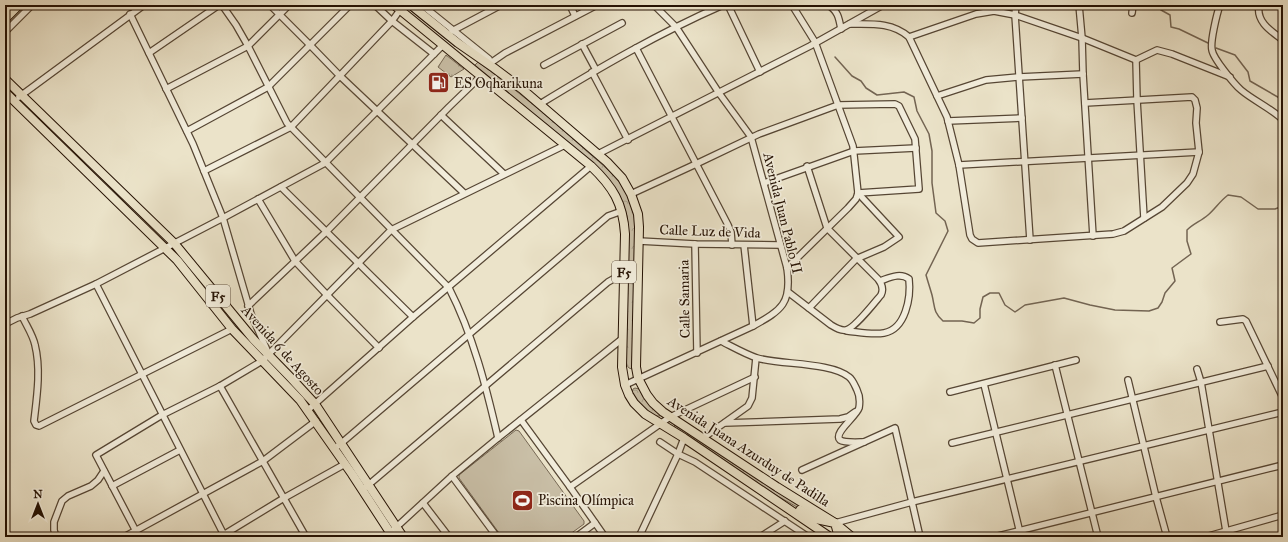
<svg xmlns="http://www.w3.org/2000/svg" width="1288" height="542" font-family="'IM FELL Great Primer',serif">
	<style>
		.grass { fill: url(#grass-tufts); stroke: #766855 }
		.forest { fill: url(#forest-crowns); stroke: #766855 }
		.pitch { fill: #c9bfa7; stroke: #766855 }
		.lines { fill: none; stroke-linecap: round; stroke-linejoin: round }
		.stream { stroke: #736452; stroke-width: 1.5 }
		.minor-casing { stroke: #564634; stroke-width: 8 }
		.highway-casing { stroke: #241103; stroke-width: 10 }
		.minor { stroke: #f2eddc; stroke-width: 5.5 }
		.highway { stroke: #ebe3c9; stroke-width: 8 }
		.labels { text-anchor: middle; stroke-width: 3.5; stroke-linejoin: round; paint-order: stroke }
		.shield { fill: #f2eddc; stroke: #625344; stroke-width: 1 }
		.shield-label { font-size: 13px; font-weight: bold; fill: #241103 }
		.poi-label { font-size: 14px; fill: #241103; stroke: #f2eddc; text-anchor: start }
		.street-label { font-size: 14px; fill: #241103; stroke: #f2eddc }
	</style>
	<defs>
		<pattern id="grass-tufts" width="24" height="20" patternUnits="userSpaceOnUse"><rect width="24" height="20" fill="#c9bfa7"/><path d="M3 7l-1-3M5 7V3M7 7l1-3M15 17l-1-3M17 17v-4M19 17l1-3" fill="none" stroke="#aca38e"/></pattern>
		<pattern id="forest-crowns" width="20" height="18" patternUnits="userSpaceOnUse"><rect width="20" height="18" fill="#c9bfa7"/><path d="M2 6a3 3 0 1 1 6 0M12 15a3 3 0 1 1 6 0" fill="none" stroke="#aca38e"/></pattern>
	</defs>
	<rect width="100%" height="100%" fill="#ebe3c9"/>
	<filter id="stains"><feTurbulence type="fractalNoise" baseFrequency=".005" numOctaves="4"/><feColorMatrix values="0 0 0 0 .2 0 0 0 0 .09 0 0 0 0 .02 0 0 0 .5 -.17"/></filter>
	<radialGradient id="worn" r=".72"><stop offset=".6" stop-color="#630" stop-opacity="0"/><stop offset="1" stop-color="#630" stop-opacity=".3"/></radialGradient>
	<path class="grass" d="M 446,55 L 464,69 L 451,77 L 438,67 Z"/>
	<g class="forest">
		<path d="M 478,62 C 515,89 548,116 582,147 C 596,160 612,171 623,187 C 631,200 634,213 636,228 L 632,369 L 629,368 L 625,363 L 628,238 L 627,216 L 617,192 L 603,173 L 515,98 L 474,66 Z"/>
		<path d="M 635,388 L 639,389 L 645,399 L 660,414 L 660,416 L 655,416 C 646,409 637,403 632,392 L 633,389 Z"/>
		<path d="M 675,424 L 768,486 L 807,510 L 804,511 L 767,490 L 674,427 Z"/>
	</g>
	<path class="pitch" d="M 516,430 L 519,431 L 584,521 L 584,524 L 566,537 L 502,537 L 459,478 L 459,475 Z"/>
	<g class="lines">
		<g class="stream">
			<path d="M 1156,5 L 1161,10 L 1170,15 L 1171,27 L 1179,29 L 1208,43"/>
			<path d="M 1216,48 L 1235,55 L 1248,72 L 1250,81 L 1283,100"/>
			<path d="M 835,57 L 852,76 L 861,81 L 866,88 L 877,95 L 904,92 L 914,97 L 917,111 L 929,134 L 932,151 L 932,183 L 936,213 L 945,221 L 948,231 L 926,275 C 928,282 930,288 932,295 C 935,307 933,312 943,321 L 962,321 L 974,323 L 980,318 L 980,309 L 983,297 L 990,293 L 999,293 L 1005,305 L 1015,312 L 1025,305 L 1064,298 L 1090,305 L 1115,310 L 1149,311 L 1158,308 L 1162,302 L 1165,293 L 1175,281 L 1172,268 L 1191,254 L 1187,241 L 1187,230 C 1193,224 1201,221 1208,215 C 1215,209 1220,201 1228,195 L 1241,197 L 1258,209 L 1275,209 L 1283,206"/>
		</g>
		<defs>
			<g id="minor">
				<path d="M 222,5 L 236,25 L 248,46 L 287,123 L 449,288 C 473,335 486,386 498,438"/>
				<path d="M 270,5 L 310,45 L 340,76 L 464,193"/>
				<path d="M 375,5 L 392,21 L 434,54"/>
				<path d="M 422,5 L 489,59"/>
				<path d="M 570,5 L 575,16"/>
				<path d="M 728,5 L 760,72"/>
				<path d="M 828,5 C 838,11 839,18 841,29"/>
				<path d="M 1016,5 L 1015,15 L 1030,240"/>
				<path d="M 1079,5 L 1082,38 L 1083,74 L 1093,236"/>
				<path d="M 1220,5 C 1217,13 1210,42 1212,50 C 1213,58 1234,84 1241,90 C 1254,101 1271,108 1283,120"/>
				<path d="M 1259,5 C 1256,22 1271,31 1283,40"/>
				<path d="M 1132,13 L 1133,5"/>
				<path d="M 130,14 L 193,144 L 223,218 L 251,314 L 267,350"/>
				<path d="M 850,24 C 871,24 892,22 909,37 L 947,117 L 959,165 L 970,235 L 972,239 L 978,243 L 1113,234 L 1124,231 L 1162,207 L 1187,183 L 1193,174 L 1199,152 L 1196,123 L 1197,108 L 1195,100 L 1192,97 L 1085,103"/>
				<path d="M 452,31 L 501,5"/>
				<path d="M 5,32 L 32,5"/>
				<path d="M 909,37 L 976,14 L 994,11 L 1015,15 L 1082,38 L 1136,60 L 1157,50 L 1172,54 L 1230,77"/>
				<path d="M 582,44 L 596,70"/>
				<path d="M 636,48 L 728,225 L 731,232 L 732,245"/>
				<path d="M 149,53 L 219,5"/>
				<path d="M 484,59 L 492,62 L 505,53 L 597,5"/>
				<path d="M 1136,60 L 1137,100 L 1144,218"/>
				<path d="M 544,65 L 622,23"/>
				<path d="M 592,72 L 628,140"/>
				<path d="M 166,89 L 248,46 L 289,5"/>
				<path d="M 937,96 L 986,80 L 1019,77 L 1083,74"/>
				<path d="M 19,97 L 144,5"/>
				<path d="M 540,104 C 599,68 659,33 723,5"/>
				<path d="M 441,115 L 504,174"/>
				<path d="M 948,121 L 1022,118"/>
				<path d="M 187,131 L 268,87 L 350,5"/>
				<path d="M 598,154 L 810,46 L 883,5"/>
				<path d="M 959,165 L 1199,152"/>
				<path d="M 204,171 L 291,127 L 392,21 L 400,10"/>
				<path d="M 764,183 L 854,151 L 916,148"/>
				<path d="M 281,187 L 413,317"/>
				<path d="M 631,194 L 696,164 L 759,134 L 838,105 L 895,104 L 899,106 L 915,139 L 919,189 L 858,193"/>
				<path d="M 258,199 L 295,261 L 327,295 L 379,348"/>
				<path d="M 639,241 L 695,244 L 780,245"/>
				<path d="M 695,244 L 697,353"/>
				<path d="M 744,245 L 753,326"/>
				<path d="M 787,268 L 848,208 L 856,199 L 858,193 L 853,146 L 815,42 L 792,5"/>
				<path d="M 96,284 L 225,537"/>
				<path d="M 788,292 L 831,325 C 836,328 841,331 846,330 C 854,329 875,302 881,295 C 884,289 882,284 878,279 L 827,228 L 807,166"/>
				<path d="M 248,306 L 326,232 L 449,107 L 481,76"/>
				<path d="M 809,308 L 856,259 L 884,247 L 899,237 L 858,193"/>
				<path d="M 22,316 C 26,325 33,335 35,345 C 41,369 37,396 34,421 L 36,425 L 39,426 L 232,329"/>
				<path d="M 1220,322 L 1243,319 L 1246,321 L 1283,398"/>
				<path d="M 5,324 L 17,318 L 30,314 L 96,284 L 223,218 L 325,163 L 443,45"/>
				<path d="M 847,331 C 858,332 872,335 884,333 C 906,329 911,297 909,279 C 900,272 889,278 880,281"/>
				<path d="M 721,341 C 733,347 745,354 757,358 C 781,365 831,362 849,377 C 853,380 855,386 857,390 C 860,396 860,402 859,408 C 856,417 833,433 840,440 C 844,443 859,442 864,442"/>
				<path d="M 1055,365 L 1098,537"/>
				<path d="M 1197,369 L 1201,382 L 1227,537"/>
				<path d="M 1128,380 L 1156,497 L 1167,537"/>
				<path d="M 984,384 L 1021,537"/>
				<path d="M 625,385 L 753,326 C 782,310 792,303 787,268 L 751,137 L 719,93 L 676,27 L 654,5"/>
				<path d="M 220,386 L 306,537"/>
				<path d="M 950,392 L 1076,360"/>
				<path d="M 308,410 L 413,317 L 591,166"/>
				<path d="M 521,420 L 570,487 L 605,537"/>
				<path d="M 725,423 L 840,419 L 848,417 L 855,412"/>
				<path d="M 703,438 L 748,406 L 752,398 L 756,358"/>
				<path d="M 660,442 L 678,454 L 695,462 L 807,536"/>
				<path d="M 952,443 L 1268,366"/>
				<path d="M 338,446 L 608,216 L 622,211"/>
				<path d="M 802,470 L 895,428 L 920,537"/>
				<path d="M 452,476 L 497,537"/>
				<path d="M 112,486 L 180,450"/>
				<path d="M 366,487 L 608,282 L 624,273"/>
				<path d="M 570,487 L 670,417 L 755,377"/>
				<path d="M 423,503 L 449,537"/>
				<path d="M 835,523 L 912,502 L 1283,412"/>
				<path d="M 56,537 L 54,530 L 54,522 L 62,501 L 68,496 L 91,486 L 98,480 L 104,471"/>
				<path d="M 124,537 L 263,461 L 316,421"/>
				<path d="M 139,537 L 96,455 L 162,415 L 220,386 L 262,361 L 391,230 L 565,145"/>
				<path d="M 220,537 L 284,498 L 345,464"/>
				<path d="M 383,537 L 390,533 L 452,476 L 498,438 L 622,339"/>
				<path d="M 576,537 L 595,523"/>
				<path d="M 639,537 L 678,454 L 684,438"/>
				<path d="M 760,537 L 785,521"/>
				<path d="M 994,537 L 1283,465"/>
				<path d="M 1205,537 L 1283,515"/>
			</g>
			<g id="highway">
				<path d="M 394,5 L 591,166 C 613,187 623,203 625,234 L 622,367 L 625,385 L 629,395 L 634,403 L 645,414 L 684,438 L 830,537"/>
				<path d="M 411,5 L 458,43 L 494,68 L 522,89 L 607,162 L 622,178 L 631,194 L 638,214 L 639,227 L 636,367 L 638,378 L 647,395 L 653,403 L 663,412 L 777,487 L 835,523 L 852,537"/>
				<path d="M 5,19 L 19,5"/>
				<path d="M 5,79 L 174,243 L 254,340 L 291,378 L 315,404 L 403,537"/>
				<path d="M 5,92 L 177,260 L 232,329 L 300,400 L 352,474 L 393,537"/>
				<path d="M 800,510 L 816,519 L 835,523 L 838,534 L 841,537"/>
			</g>
		</defs>
		<use href="#minor" class="minor-casing"/>
		<use href="#highway" class="highway-casing"/>
		<use href="#minor" class="minor"/>
		<use href="#highway" class="highway"/>
	</g>
	<defs>
		<symbol id="fuel-square" viewBox="-11 -11 22 22"><rect x="-9" y="-9" width="18" height="18" rx="4" fill="#8f2418" stroke="#f2eddc"/><path d="M-5.5-6h7V0h2V4h1.3V-2.5L3-4.5l.8-.8L6-3V5H2.5V1h-1V6h-7ZM-4.2-4.7v3.2H.2V-4.7Z" fill="#fff"/></symbol>
		<symbol id="stadium-square" viewBox="-11 -11 22 22"><rect x="-9" y="-9" width="18" height="18" rx="4" fill="#8f2418" stroke="#f2eddc"/><path d="M0-5a6.5 5 0 1 0 0 10a6.5 5 0 1 0 0-10ZM-3.5-1.8h7v3.6h-7Z" fill="#fff"/></symbol>
	</defs>
	<g fill-rule="evenodd">
		<use href="#fuel-square" x="426" y="70" width="25" height="25"/>
		<use href="#stadium-square" x="510" y="488" width="25" height="25"/>
	</g>
	<g class="labels">
		<g class="shield">
			<rect x="612" y="261" width="24" height="22" rx="3"/>
			<rect x="206" y="285" width="24" height="22" rx="3"/>
		</g>
		<g class="shield-label">
			<text x="624" y="277">F5</text>
			<text x="218" y="301">F5</text>
		</g>
		<g class="poi-label">
			<text x="454" y="88">ES Oqharikuna</text>
			<text x="538" y="505">Piscina Olímpica</text>
		</g>
		<g class="street-label">
			<text transform="translate(783 213) rotate(76)" y="5">Avenida Juan Pablo II</text>
			<text transform="translate(710 231) rotate(2)" y="5">Calle Luz de Vida</text>
			<text transform="translate(684 299) rotate(-91)" y="5">Calle Samaria</text>
			<text transform="translate(283 350) rotate(48)" y="5">Avenida 6 de Agosto</text>
			<text transform="translate(749 451) rotate(33)" y="5">Avenida Juana Azurduy de Padilla</text>
		</g>
	</g>
	<rect width="1288" height="542" fill="none" stroke="#ebe3c9" stroke-width="20"/>
	<rect x="6" y="6" width="1276" height="530" fill="none" stroke="#241103" stroke-width="2"/>
	<rect x="10" y="10" width="1268" height="522" fill="none" stroke="#241103"/>
	<g transform="translate(38 504)" stroke="#f2eddc" stroke-width="3" paint-order="stroke">
	<path d="M0-3L7 15L0 10L-7 15Z" fill="#241103"/>
	<text y="-6" font-size="11" font-weight="bold" text-anchor="middle" fill="#241103">N</text>
	</g>
	<rect width="100%" height="100%" filter="url(#stains)"/>
	<rect width="100%" height="100%" fill="url(#worn)"/>
</svg>
